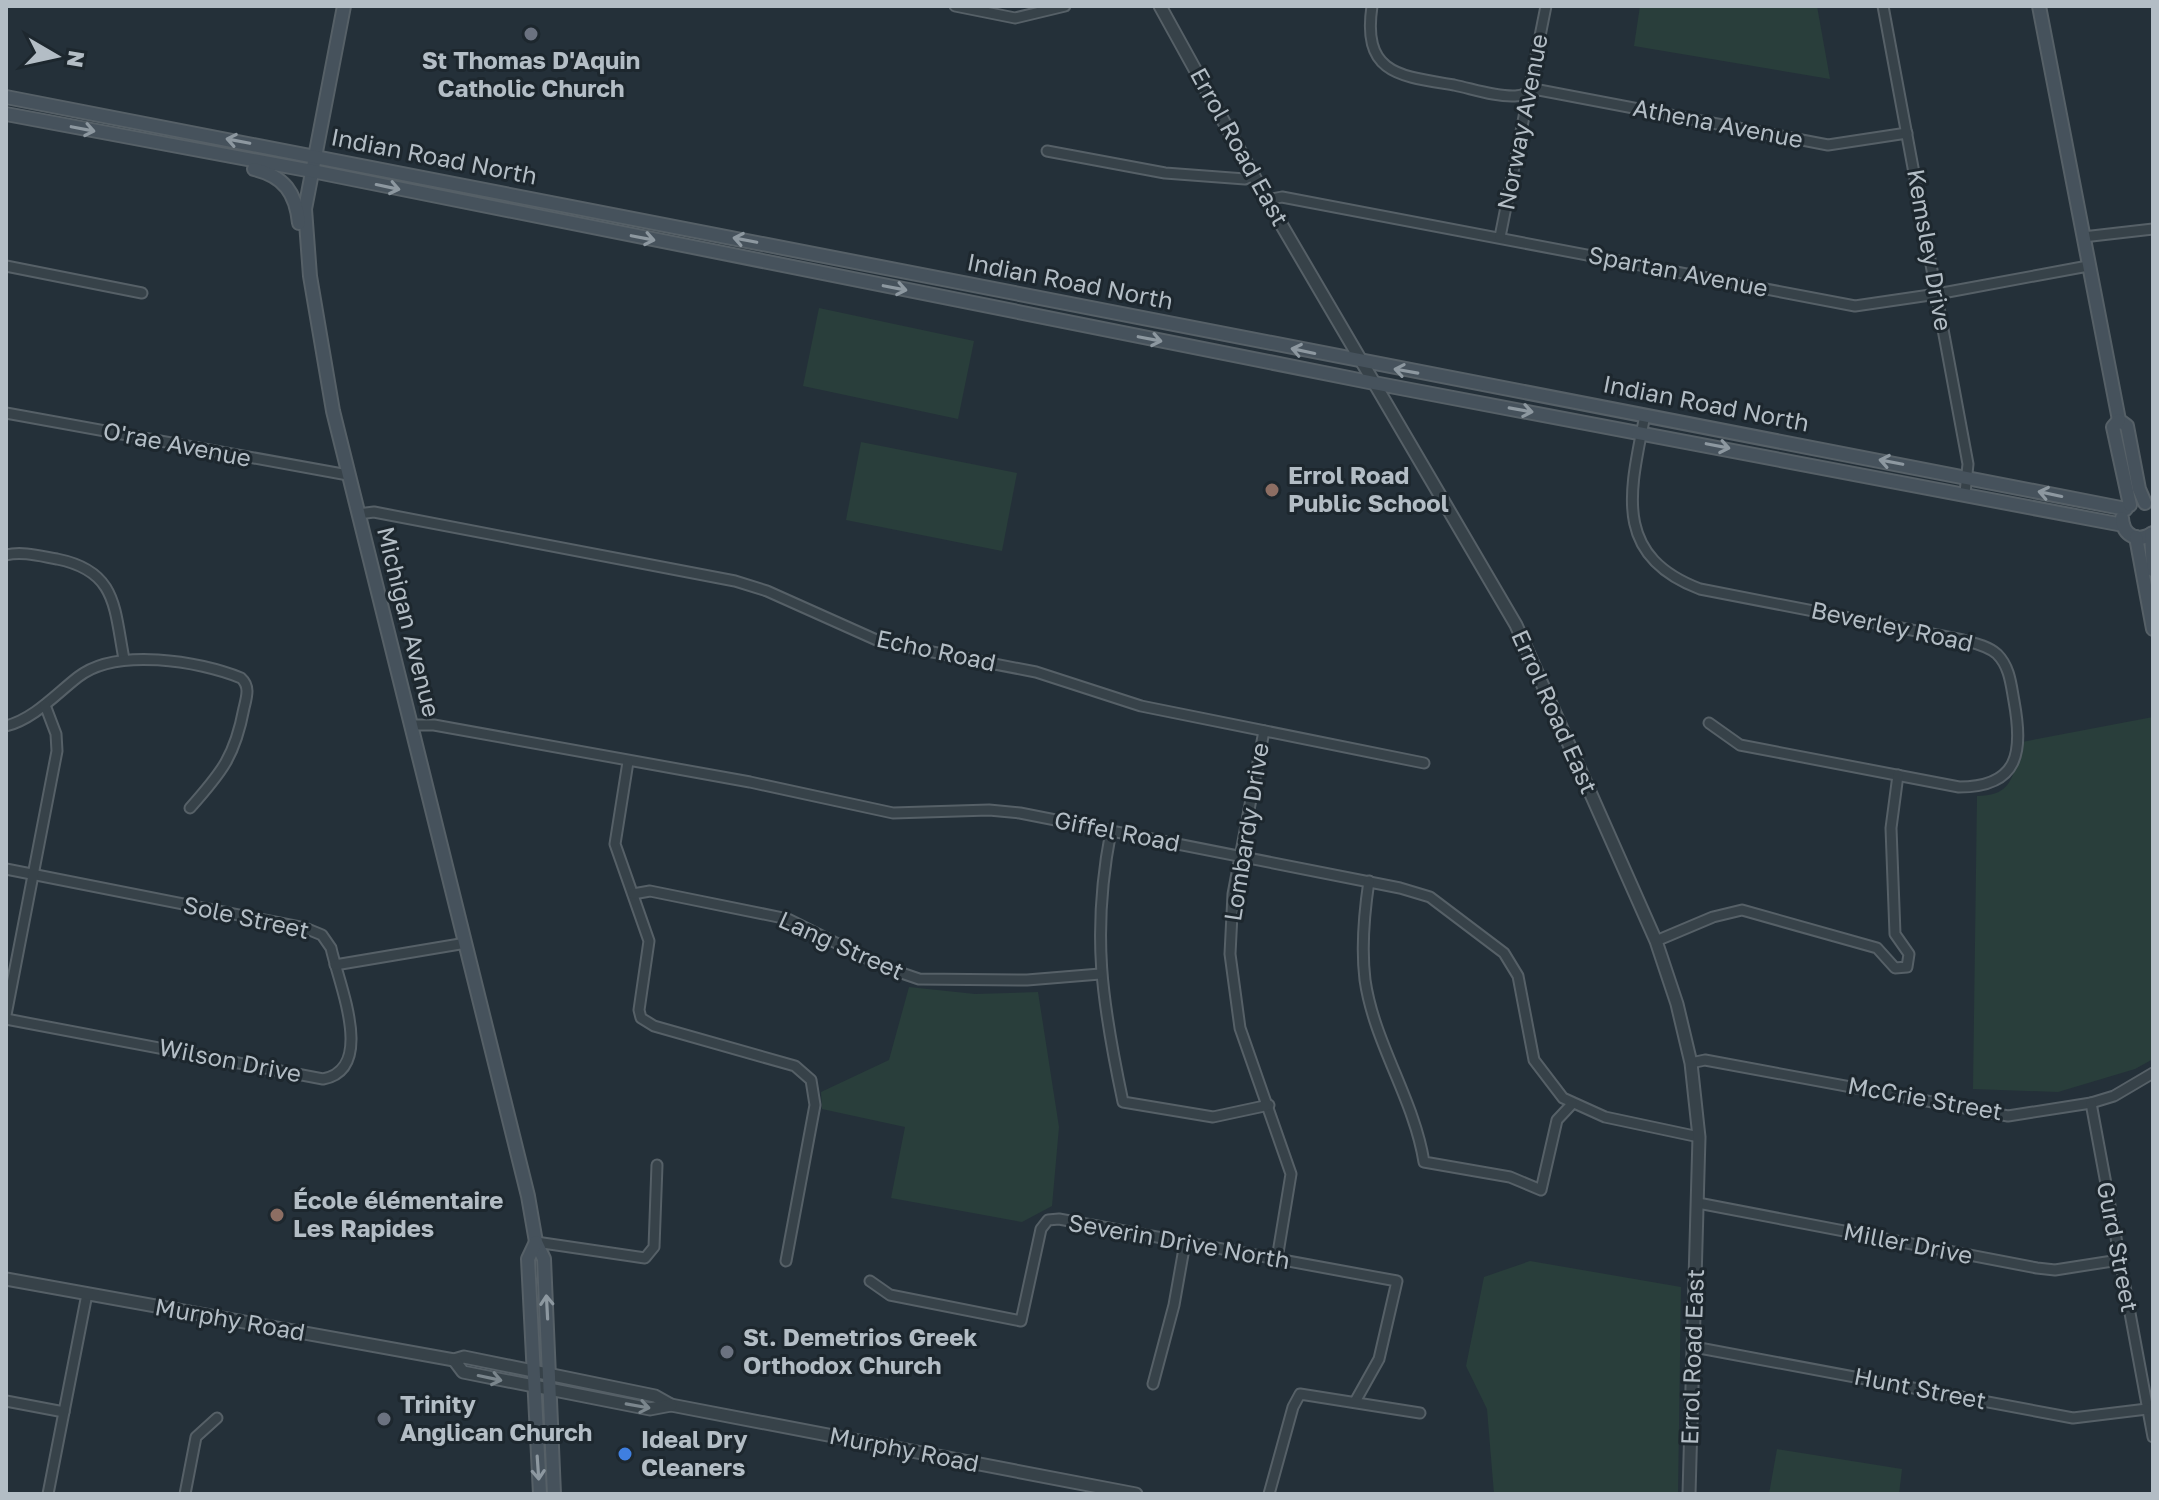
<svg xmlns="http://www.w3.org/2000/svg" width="2159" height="1500" font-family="'Golos Text',sans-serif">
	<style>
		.green { fill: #293e3b }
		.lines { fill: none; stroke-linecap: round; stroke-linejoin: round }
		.minor-casing { stroke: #566067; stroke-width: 13 }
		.tertiary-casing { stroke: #566067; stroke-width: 15 }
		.secondary-casing { stroke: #566067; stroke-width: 16 }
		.minor { stroke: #374249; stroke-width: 9 }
		.tertiary { stroke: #374249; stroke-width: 11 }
		.secondary { stroke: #46525c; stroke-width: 12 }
		.oneway { stroke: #8d98a0 }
		.oneway2 { stroke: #7b868d }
		.worship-dot { fill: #6b7280; stroke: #1d272e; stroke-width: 3 }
		.education-dot { fill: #8d6e63; stroke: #1d272e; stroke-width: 3 }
		.shop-dot { fill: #3f7fe0; stroke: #1d272e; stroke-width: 3 }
		.labels { text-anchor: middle; stroke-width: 6; stroke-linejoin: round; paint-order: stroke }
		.poi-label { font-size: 24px; font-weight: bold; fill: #b3bdc5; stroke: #1d272e; text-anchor: start }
		.street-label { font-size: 24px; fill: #b3bdc5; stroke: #1d272e }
	</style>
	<rect width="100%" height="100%" fill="#243039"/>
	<g class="green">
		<path d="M 1640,6 L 1817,6 L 1830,79 L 1634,46 Z"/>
		<path d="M 819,308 L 974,341 L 958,419 L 803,386 Z"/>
		<path d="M 861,442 L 1017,473 L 1002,551 L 846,520 Z"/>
		<path d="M 2153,717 L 2153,1059 L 2135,1069 L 2058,1092 L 1973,1089 L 1977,796 C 2015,796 2013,772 2022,742 Z"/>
		<path d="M 909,987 L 975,994 L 1038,992 L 1059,1127 L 1052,1206 L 1022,1222 L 891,1198 L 905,1127 L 822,1109 L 821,1092 L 889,1060 Z"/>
		<path d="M 1530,1261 L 1681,1287 L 1678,1494 L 1494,1494 L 1487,1409 L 1466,1366 L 1484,1277 Z"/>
		<path d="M 1777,1449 L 1902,1469 L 1899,1494 L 1769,1494 Z"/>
	</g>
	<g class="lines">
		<defs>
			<g id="minor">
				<path d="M 955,6 L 1015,18 L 1065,6"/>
				<path d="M 1372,6 C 1362,74 1399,76 1454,85 C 1473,89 1496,97 1515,96 C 1523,96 1530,91 1539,90 L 1828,145 L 1907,133"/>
				<path d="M 1883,6 L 1968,464 L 1965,493"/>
				<path d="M 1047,151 L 1165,173 L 1245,179 L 1254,175"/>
				<path d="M 1267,200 L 1282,197 L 1855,306 L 1937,294 L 2088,266"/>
				<path d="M 1500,237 L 1546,6"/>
				<path d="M 2083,237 L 2153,229"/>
				<path d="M 6,266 L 142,293"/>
				<path d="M 6,413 L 348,475"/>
				<path d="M 1645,415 C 1631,488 1610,555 1700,589 L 1963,640 C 1974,643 1988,646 1997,654 C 2010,667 2011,685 2014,701 C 2023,751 2020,787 1959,787 L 1740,745 L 1709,723"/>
				<path d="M 358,514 L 374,512 L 735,581 L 767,591 L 881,642 L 1036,672 L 1141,706 L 1424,763"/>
				<path d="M 6,555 C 22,551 40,556 57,559 C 117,571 114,607 124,659"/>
				<path d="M 411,725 L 434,725 L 750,782 L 893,813 L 989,810 L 1020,813 L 1400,888 L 1430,897 L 1504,953 L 1518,976 L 1534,1060 L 1563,1098 L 1605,1117 L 1699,1137"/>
				<path d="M 6,726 C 34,719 56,694 78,677 C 116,647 199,661 241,678 C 250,686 247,696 244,708 C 235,756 222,772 190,808"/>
				<path d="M 1264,731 L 1233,894 L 1230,954 L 1240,1028 L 1291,1174 L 1277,1259"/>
				<path d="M 628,762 L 615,844 L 649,941 L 639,1010 L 641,1018 L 654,1026 L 795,1066 L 811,1080 L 815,1105 L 786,1261"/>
				<path d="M 1111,831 C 1091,933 1102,1003 1123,1102 L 1213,1117 L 1269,1105"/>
				<path d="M 6,869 L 305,928 L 322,935 L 331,948 C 339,985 376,1069 323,1079 L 6,1019"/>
				<path d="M 1369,881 C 1364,914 1361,947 1365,980 C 1374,1043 1414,1099 1424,1162 L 1510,1177 L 1541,1190 L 1557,1120 L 1572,1104"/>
				<path d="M 633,894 L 650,891 L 788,919 L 884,967 L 919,979 L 1027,980 L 1100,974"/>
				<path d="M 1656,941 L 1713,917 L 1742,910 L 1877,948 L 1895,968 L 1907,967 L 1909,954 L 1895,934 L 1891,828 L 1898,775"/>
				<path d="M 335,965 L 466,943"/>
				<path d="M 6,1015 L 57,751 L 56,734 L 45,705"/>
				<path d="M 1691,1063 L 1705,1060 L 2008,1116 L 2091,1103 L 2114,1096 L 2153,1073"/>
				<path d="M 2091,1103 L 2153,1437"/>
				<path d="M 1698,1203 L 2037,1268 L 2055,1270 L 2119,1260"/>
				<path d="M 536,1242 L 645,1258 L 654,1247 L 657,1165"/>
				<path d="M 870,1281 L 890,1295 L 1021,1321 L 1041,1229 L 1048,1220 L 1059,1219 L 1397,1281 L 1379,1359 L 1356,1400"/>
				<path d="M 1694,1347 L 2073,1418 L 2147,1409"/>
				<path d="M 1153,1384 L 1174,1305 L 1185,1243"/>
				<path d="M 6,1401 L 64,1412"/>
				<path d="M 48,1494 L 87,1294"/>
				<path d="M 185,1494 L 196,1437 L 217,1418"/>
				<path d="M 1269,1494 L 1293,1407 L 1300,1394 L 1420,1413"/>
			</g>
			<g id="tertiary">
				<path d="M 1160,6 L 1267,200 L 1516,625 L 1656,941 L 1677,1004 L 1691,1063 L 1699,1137 L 1689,1494"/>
				<path d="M 6,1279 L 454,1360 L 464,1357 L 655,1396 L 671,1405 L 1136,1494"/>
				<path d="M 454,1360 L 463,1372 L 650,1409 L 671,1405"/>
			</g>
			<g id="secondary">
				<path d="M 344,6 L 305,209 L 310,276 L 333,411 L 528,1196 L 536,1242 L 544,1259 L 554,1494"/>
				<path d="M 2039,6 L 2119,420 L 2127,426 L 2139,489 L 2145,503"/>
				<path d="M 6,97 L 2126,509"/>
				<path d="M 6,114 L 312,171 L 1374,383 L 2123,525"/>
				<path d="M 254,169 C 284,176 296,193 299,223"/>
				<path d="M 2119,420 L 2113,427 L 2130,505"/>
				<path d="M 2122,518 C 2123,536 2138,543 2153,533"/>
				<path d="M 2151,534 L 2153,570"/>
				<path d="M 2136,537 L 2153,629"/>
				<path d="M 536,1242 L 528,1259 L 540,1494"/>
			</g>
		</defs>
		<use href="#minor" class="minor-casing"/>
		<use href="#tertiary" class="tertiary-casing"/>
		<use href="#secondary" class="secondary-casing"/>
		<use href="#minor" class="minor"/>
		<use href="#tertiary" class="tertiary"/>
		<use href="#secondary" class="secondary"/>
	</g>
	<defs><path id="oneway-shaft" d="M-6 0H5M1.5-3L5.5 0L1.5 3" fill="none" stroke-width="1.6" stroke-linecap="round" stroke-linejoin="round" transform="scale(2)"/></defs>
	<g class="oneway">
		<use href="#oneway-shaft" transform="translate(83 129) rotate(11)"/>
		<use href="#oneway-shaft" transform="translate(238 141) rotate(-169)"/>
		<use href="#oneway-shaft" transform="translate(388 187) rotate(12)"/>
		<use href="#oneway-shaft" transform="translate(643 238) rotate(11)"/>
		<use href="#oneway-shaft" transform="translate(745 240) rotate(-169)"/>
		<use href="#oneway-shaft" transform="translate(895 288) rotate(11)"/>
		<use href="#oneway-shaft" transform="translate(1150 339) rotate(11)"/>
		<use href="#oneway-shaft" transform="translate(1303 351) rotate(-168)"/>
		<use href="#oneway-shaft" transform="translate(1406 371) rotate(-170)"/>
		<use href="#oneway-shaft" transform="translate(1521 410) rotate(10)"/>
		<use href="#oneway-shaft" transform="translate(1718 446) rotate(11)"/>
		<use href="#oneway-shaft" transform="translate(1891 462) rotate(-169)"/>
		<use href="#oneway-shaft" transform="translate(2050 494) rotate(-168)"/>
		<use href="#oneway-shaft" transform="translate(547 1307) rotate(-93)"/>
		<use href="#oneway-shaft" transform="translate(538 1468) rotate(86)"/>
	</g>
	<g class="oneway2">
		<use href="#oneway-shaft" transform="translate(490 1378) rotate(12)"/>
		<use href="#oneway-shaft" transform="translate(638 1406) rotate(10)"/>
	</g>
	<g class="worship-dot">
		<circle cx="531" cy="34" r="8"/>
		<circle cx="727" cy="1352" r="8"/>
		<circle cx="384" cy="1419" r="8"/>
	</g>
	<g class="education-dot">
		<circle cx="1272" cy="490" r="8"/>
		<circle cx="277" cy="1215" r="8"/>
	</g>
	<circle class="shop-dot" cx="625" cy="1454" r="8"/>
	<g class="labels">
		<g class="poi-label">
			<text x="531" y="69" text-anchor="middle">St Thomas D'Aquin<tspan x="531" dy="28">Catholic Church</tspan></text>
			<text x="1288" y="484">Errol Road<tspan x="1288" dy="28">Public School</tspan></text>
			<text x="293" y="1209">École élémentaire<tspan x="293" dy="28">Les Rapides</tspan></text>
			<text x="743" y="1346">St. Demetrios Greek<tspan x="743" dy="28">Orthodox Church</tspan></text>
			<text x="400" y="1413">Trinity<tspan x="400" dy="28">Anglican Church</tspan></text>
			<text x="641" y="1448">Ideal Dry<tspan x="641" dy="28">Cleaners</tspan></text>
		</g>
		<g class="street-label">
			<text transform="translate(1523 122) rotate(-79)" y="8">Norway Avenue</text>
			<text transform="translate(1718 124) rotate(11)" y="8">Athena Avenue</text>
			<text transform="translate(1239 147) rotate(61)" y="8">Errol Road East</text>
			<text transform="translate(434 157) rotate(11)" y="8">Indian Road North</text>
			<text transform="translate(1929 250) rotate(80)" y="8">Kemsley Drive</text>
			<text transform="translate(1678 272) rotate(11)" y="8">Spartan Avenue</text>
			<text transform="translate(1070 282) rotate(11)" y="8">Indian Road North</text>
			<text transform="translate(1706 404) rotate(11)" y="8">Indian Road North</text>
			<text transform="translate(177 445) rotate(11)" y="8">O'rae Avenue</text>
			<text transform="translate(408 622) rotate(76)" y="8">Michigan Avenue</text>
			<text transform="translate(1892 627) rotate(12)" y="8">Beverley Road</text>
			<text transform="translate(936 651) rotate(12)" y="8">Echo Road</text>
			<text transform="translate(1554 712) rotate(66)" y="8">Errol Road East</text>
			<text transform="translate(1117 832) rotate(11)" y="8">Giffel Road</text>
			<text transform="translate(1247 832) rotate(-81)" y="8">Lombardy Drive</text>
			<text transform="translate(246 918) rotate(12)" y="8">Sole Street</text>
			<text transform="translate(841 946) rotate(24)" y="8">Lang Street</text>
			<text transform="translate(230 1061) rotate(11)" y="8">Wilson Drive</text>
			<text transform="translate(1925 1099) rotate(10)" y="8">McCrie Street</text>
			<text transform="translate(1179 1242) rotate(10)" y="8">Severin Drive North</text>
			<text transform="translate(1908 1244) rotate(11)" y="8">Miller Drive</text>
			<text transform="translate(2117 1247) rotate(79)" y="8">Gurd Street</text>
			<text transform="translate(230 1320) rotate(10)" y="8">Murphy Road</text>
			<text transform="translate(1693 1357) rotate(-88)" y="8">Errol Road East</text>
			<text transform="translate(1920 1389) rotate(11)" y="8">Hunt Street</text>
			<text transform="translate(904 1450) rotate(11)" y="8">Murphy Road</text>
		</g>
	</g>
	<rect width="2159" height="1500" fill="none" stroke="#b3bdc5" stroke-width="16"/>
	<g transform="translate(56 56) rotate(99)" stroke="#1d272e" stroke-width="6" paint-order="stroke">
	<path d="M0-6L14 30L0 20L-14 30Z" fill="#b3bdc5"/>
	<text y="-12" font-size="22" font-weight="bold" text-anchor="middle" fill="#b3bdc5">N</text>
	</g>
</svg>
